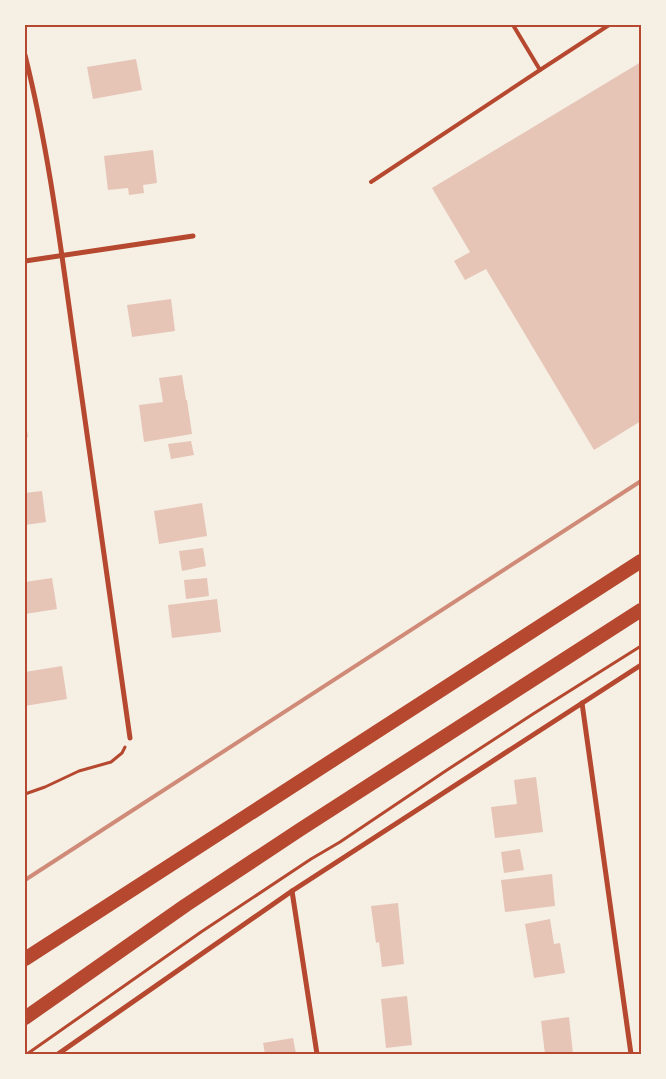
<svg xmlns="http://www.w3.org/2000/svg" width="666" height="1079" font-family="'Libre Baskerville',serif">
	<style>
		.building { fill: #e6c5b7 }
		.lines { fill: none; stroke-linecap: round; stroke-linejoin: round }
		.path { stroke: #b5482f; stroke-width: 3 }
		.service { stroke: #b5482f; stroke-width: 4 }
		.minor { stroke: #b5482f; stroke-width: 5 }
		.trunk { stroke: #b5482f; stroke-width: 14 }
		.rail { stroke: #cf8b77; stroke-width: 4 }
		.neatline { fill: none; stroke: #b5482f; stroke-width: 2 }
	</style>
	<rect width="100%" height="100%" fill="#f6efe4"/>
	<g class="building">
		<path d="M 136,59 L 142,90 L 93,99 L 87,67 Z"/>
		<path d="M 641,62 L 641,421 L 594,450 L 486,269 L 465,280 L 454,261 L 470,252 L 432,188 Z"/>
		<path d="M 153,150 L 157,183 L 143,185 L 144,193 L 129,195 L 128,188 L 108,190 L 104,156 Z"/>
		<path d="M 171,299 L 175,331 L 132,337 L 127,305 Z"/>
		<path d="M 182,375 L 186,400 L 187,400 L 192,434 L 144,442 L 139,405 L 163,402 L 159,378 Z"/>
		<path d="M 25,423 L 26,423 L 28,437 L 25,437 Z"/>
		<path d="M 191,441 L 194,455 L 171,459 L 168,444 Z"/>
		<path d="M 42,491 L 46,522 L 25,525 L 25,493 Z"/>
		<path d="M 202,503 L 207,536 L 159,544 L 154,511 Z"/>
		<path d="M 203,548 L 206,566 L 182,571 L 179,551 Z"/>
		<path d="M 52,578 L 57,609 L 25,614 L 25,582 Z"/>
		<path d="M 207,578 L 209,596 L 186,599 L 184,580 Z"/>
		<path d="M 217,599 L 221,632 L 172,638 L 168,605 Z"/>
		<path d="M 62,666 L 67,699 L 25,706 L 25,672 Z"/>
		<path d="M 536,777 L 543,832 L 495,838 L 491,807 L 517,804 L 514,780 Z"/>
		<path d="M 520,849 L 524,870 L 504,873 L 501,852 Z"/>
		<path d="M 552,874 L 555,906 L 505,912 L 501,880 Z"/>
		<path d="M 398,903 L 404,964 L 382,967 L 379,942 L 376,943 L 371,906 Z"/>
		<path d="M 550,919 L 554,944 L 560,943 L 565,973 L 534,978 L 525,924 Z"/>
		<path d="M 407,996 L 412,1045 L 386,1048 L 381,999 Z"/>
		<path d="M 569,1017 L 573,1054 L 545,1054 L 541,1021 Z"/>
		<path d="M 293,1038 L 296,1054 L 265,1054 L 263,1043 Z"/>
	</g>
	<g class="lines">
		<g class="path">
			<path d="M 25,794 L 45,787 L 79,771 L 111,762 L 122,753 L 125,747"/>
			<path d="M 27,1054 L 201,932 L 311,859 L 340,842 L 447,770 L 533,714 L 641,646"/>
		</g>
		<g class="service">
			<path d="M 513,25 L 540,70 L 609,25"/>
			<path d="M 371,182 L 540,70"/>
		</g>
		<g class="minor">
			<path d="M 25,55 C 49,151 61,250 75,349 C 93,478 111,608 130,738"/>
			<path d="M 25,261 L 193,236"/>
			<path d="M 582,703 L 631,1054"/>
			<path d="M 292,891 L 317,1054"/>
			<path d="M 58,1054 L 292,891 L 641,665"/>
		</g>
		<g class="trunk">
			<path d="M 25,959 L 641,561"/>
			<path d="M 25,1018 L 186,905 L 301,829 L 641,610"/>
		</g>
		<path class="rail" d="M 25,880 L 641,481"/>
	</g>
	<rect width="666" height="1079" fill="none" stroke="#f6efe4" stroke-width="52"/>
	<rect x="26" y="26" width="614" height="1027" class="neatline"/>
</svg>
